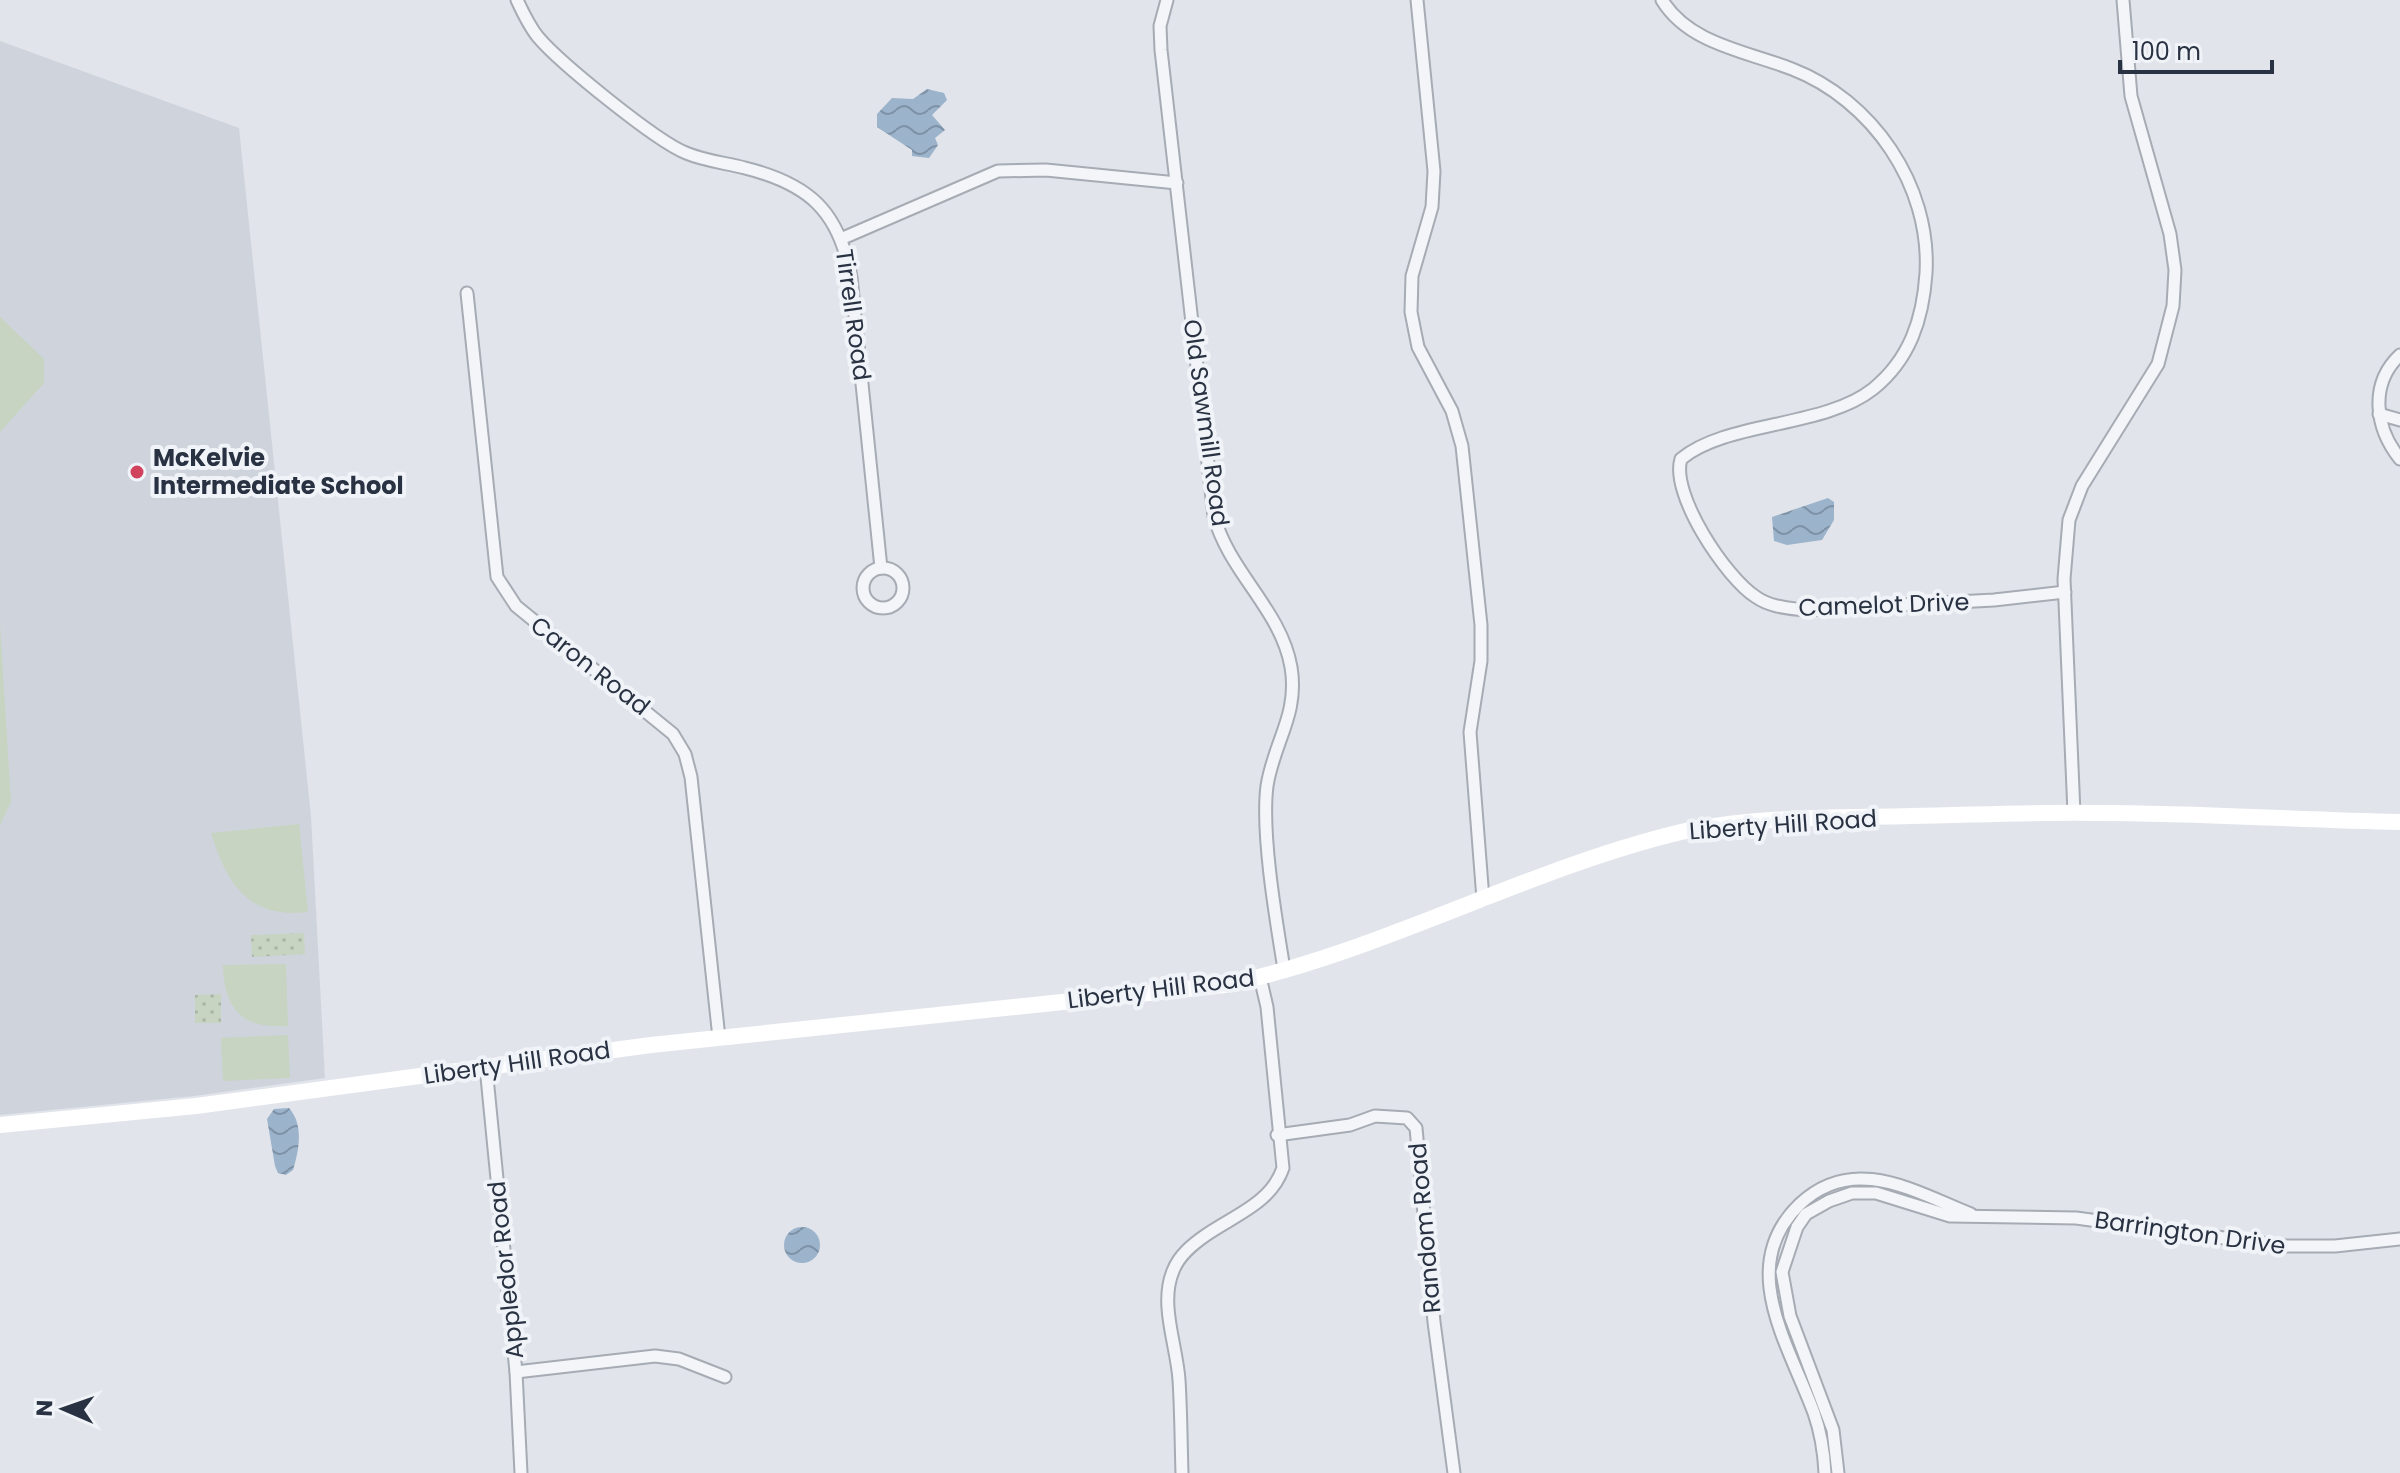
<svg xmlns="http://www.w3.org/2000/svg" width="2400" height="1473" font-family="Poppins,sans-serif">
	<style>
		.built { fill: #cfd4dc }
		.park { fill: url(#park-dots) }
		.pitch { fill: #c7d4c1 }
		.water { fill: url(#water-waves) }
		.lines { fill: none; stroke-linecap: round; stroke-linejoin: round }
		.street-casing { stroke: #a6abb4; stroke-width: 15 }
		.street { stroke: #f3f5f8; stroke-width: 11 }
		.secondary { stroke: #fff; stroke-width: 16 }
		.poi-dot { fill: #d1435c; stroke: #f0f3f7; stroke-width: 3 }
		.labels { text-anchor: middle; stroke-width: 8; stroke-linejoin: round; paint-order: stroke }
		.street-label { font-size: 24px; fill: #293242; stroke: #f0f3f7 }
		.poi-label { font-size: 24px; font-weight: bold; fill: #293242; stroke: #f0f3f7; text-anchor: start }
	</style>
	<defs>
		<pattern id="park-dots" width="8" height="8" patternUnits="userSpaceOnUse" patternTransform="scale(2)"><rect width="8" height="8" fill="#c7d4c1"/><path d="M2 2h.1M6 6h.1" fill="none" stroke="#abb6a7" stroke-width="1.8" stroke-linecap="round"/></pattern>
		<pattern id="water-waves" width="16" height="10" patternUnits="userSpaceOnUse" patternTransform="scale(2)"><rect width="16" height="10" fill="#9bb3cb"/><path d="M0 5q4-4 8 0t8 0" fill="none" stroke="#7e92a6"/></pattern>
	</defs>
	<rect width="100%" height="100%" fill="#e1e4ea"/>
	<path class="built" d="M 0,41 L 239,128 L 311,816 L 325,1078 L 194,1096 L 0,1115 Z"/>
	<g class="park">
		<path d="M 304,933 L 305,954 L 252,957 L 251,935 Z"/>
		<path d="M 221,994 L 221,1023 L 195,1023 L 195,995 Z"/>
	</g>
	<g class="pitch">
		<path d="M 0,317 L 44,359 L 44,383 L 0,432 Z"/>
		<path d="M 0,624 L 11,802 L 0,825 Z"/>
		<path d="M 299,824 L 308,912 C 248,919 227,884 211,833 Z"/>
		<path d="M 286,964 L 288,1026 C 243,1029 224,1010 223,965 Z"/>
		<path d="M 288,1035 L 290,1078 L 223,1081 L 221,1038 Z"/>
	</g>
	<g class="water">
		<path d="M 927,89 L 944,93 L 947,100 L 932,115 L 945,130 L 935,138 L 938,145 L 929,158 L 912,156 L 912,150 L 877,127 L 877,114 L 892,98 L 913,99 Z"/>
		<path d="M 1828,498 L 1834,502 L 1834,520 L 1822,540 L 1787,545 L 1774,541 L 1772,517 Z"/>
		<path d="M 289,1108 C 304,1125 299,1150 293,1170 L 286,1175 L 278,1173 L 275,1166 L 267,1119 L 274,1109 Z"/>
		<circle cx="802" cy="1245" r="18"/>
	</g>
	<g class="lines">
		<defs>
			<g id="street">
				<path d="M 517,0 C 523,13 529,26 538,37 C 560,63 656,141 686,153 C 705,161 726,163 745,168 C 809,184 839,211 851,277 L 881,568"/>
				<path d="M 1167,0 L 1160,26 L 1161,50 L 1214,516 C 1229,572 1281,610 1291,667 C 1299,715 1274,741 1267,786 C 1261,833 1276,920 1284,969"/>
				<path d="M 1417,0 L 1434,171 L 1432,207 L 1412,276 L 1411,312 L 1418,347 L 1452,411 L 1462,446 L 1481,625 L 1481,661 L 1470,732 L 1483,899"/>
				<path d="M 1662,0 C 1689,44 1746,51 1792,69 C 1872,100 1931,185 1926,273 C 1923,319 1910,359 1873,389 C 1824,428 1726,421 1681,459 C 1670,494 1726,578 1756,597 C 1770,607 1788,608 1804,610 L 1994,600 L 2065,592"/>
				<path d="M 843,238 L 998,171 L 1046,170 L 1177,183"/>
				<path d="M 467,293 L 497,577 L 516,606 L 673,734 L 685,754 L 691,777 L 719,1038"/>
				<path d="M 2400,355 C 2369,384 2375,428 2400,459"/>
				<path d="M 2379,414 L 2400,420"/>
				<circle cx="883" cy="588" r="20"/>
				<path d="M 2074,813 L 2064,579 L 2069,520 L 2082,486 L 2158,364 L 2173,306 L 2175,270 L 2170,234 L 2131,96 L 2123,0"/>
				<path d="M 486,1067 L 516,1372 L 521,1473"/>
				<path d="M 1277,1135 L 1350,1125 L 1375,1116 L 1407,1118 L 1416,1128 L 1434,1322 L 1454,1473"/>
				<path d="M 516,1372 L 655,1356 L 679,1359 L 725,1377"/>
				<path d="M 1182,1473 C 1181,1442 1181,1411 1179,1380 C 1177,1346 1159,1304 1173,1271 C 1179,1255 1193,1244 1206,1235 C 1235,1215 1271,1203 1283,1168 L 1267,1007 L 1260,977"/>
				<path d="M 1825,1473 C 1824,1452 1821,1433 1814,1413 C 1789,1345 1735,1266 1800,1204 C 1854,1153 1915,1192 1971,1214"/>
				<path d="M 1838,1473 L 1833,1430 L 1790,1316 L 1782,1272 L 1797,1227 L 1806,1214 L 1829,1201 L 1852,1193 L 1876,1193 L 1950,1216 L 2076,1218 L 2283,1246 L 2335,1246 L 2400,1239"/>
			</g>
		</defs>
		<use href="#street" class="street-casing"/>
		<use href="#street" class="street"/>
		<path class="secondary" d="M 0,1125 L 196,1106 L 651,1045 L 1225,985 C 1378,953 1525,870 1677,833 C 1749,816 1837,818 1911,816 C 1973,815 2036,812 2098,813 C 2199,813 2299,820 2400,822"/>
	</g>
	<circle class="poi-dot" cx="137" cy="472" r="8"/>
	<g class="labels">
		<g class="street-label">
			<text transform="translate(853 315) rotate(82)" y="8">Tirrell Road</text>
			<text transform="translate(1206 423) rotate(82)" y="8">Old Sawmill Road</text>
			<text transform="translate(1884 605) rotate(-2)" y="8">Camelot Drive</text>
			<text transform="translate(590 666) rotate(38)" y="8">Caron Road</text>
			<text transform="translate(1783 825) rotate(-4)" y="8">Liberty Hill Road</text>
			<text transform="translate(1161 989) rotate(-7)" y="8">Liberty Hill Road</text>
			<text transform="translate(517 1063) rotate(-8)" y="8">Liberty Hill Road</text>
			<text transform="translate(1425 1228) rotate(-95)" y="8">Random Road</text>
			<text transform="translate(2190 1233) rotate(8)" y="8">Barrington Drive</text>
			<text transform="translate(506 1270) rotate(-96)" y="8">Appledor Road</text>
		</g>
		<g class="poi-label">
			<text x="153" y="466">McKelvie<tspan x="153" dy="28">Intermediate School</tspan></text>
		</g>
	</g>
	<g transform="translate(64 1409) rotate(272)" stroke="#f0f3f7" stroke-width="6" paint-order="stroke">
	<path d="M0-6L14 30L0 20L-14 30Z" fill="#293242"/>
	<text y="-12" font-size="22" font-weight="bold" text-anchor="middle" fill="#293242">N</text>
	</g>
	<path d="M2120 60v12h152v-12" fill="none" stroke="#293242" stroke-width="4"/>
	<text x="2132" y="60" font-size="24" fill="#293242" stroke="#f0f3f7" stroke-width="6" paint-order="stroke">100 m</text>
</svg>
